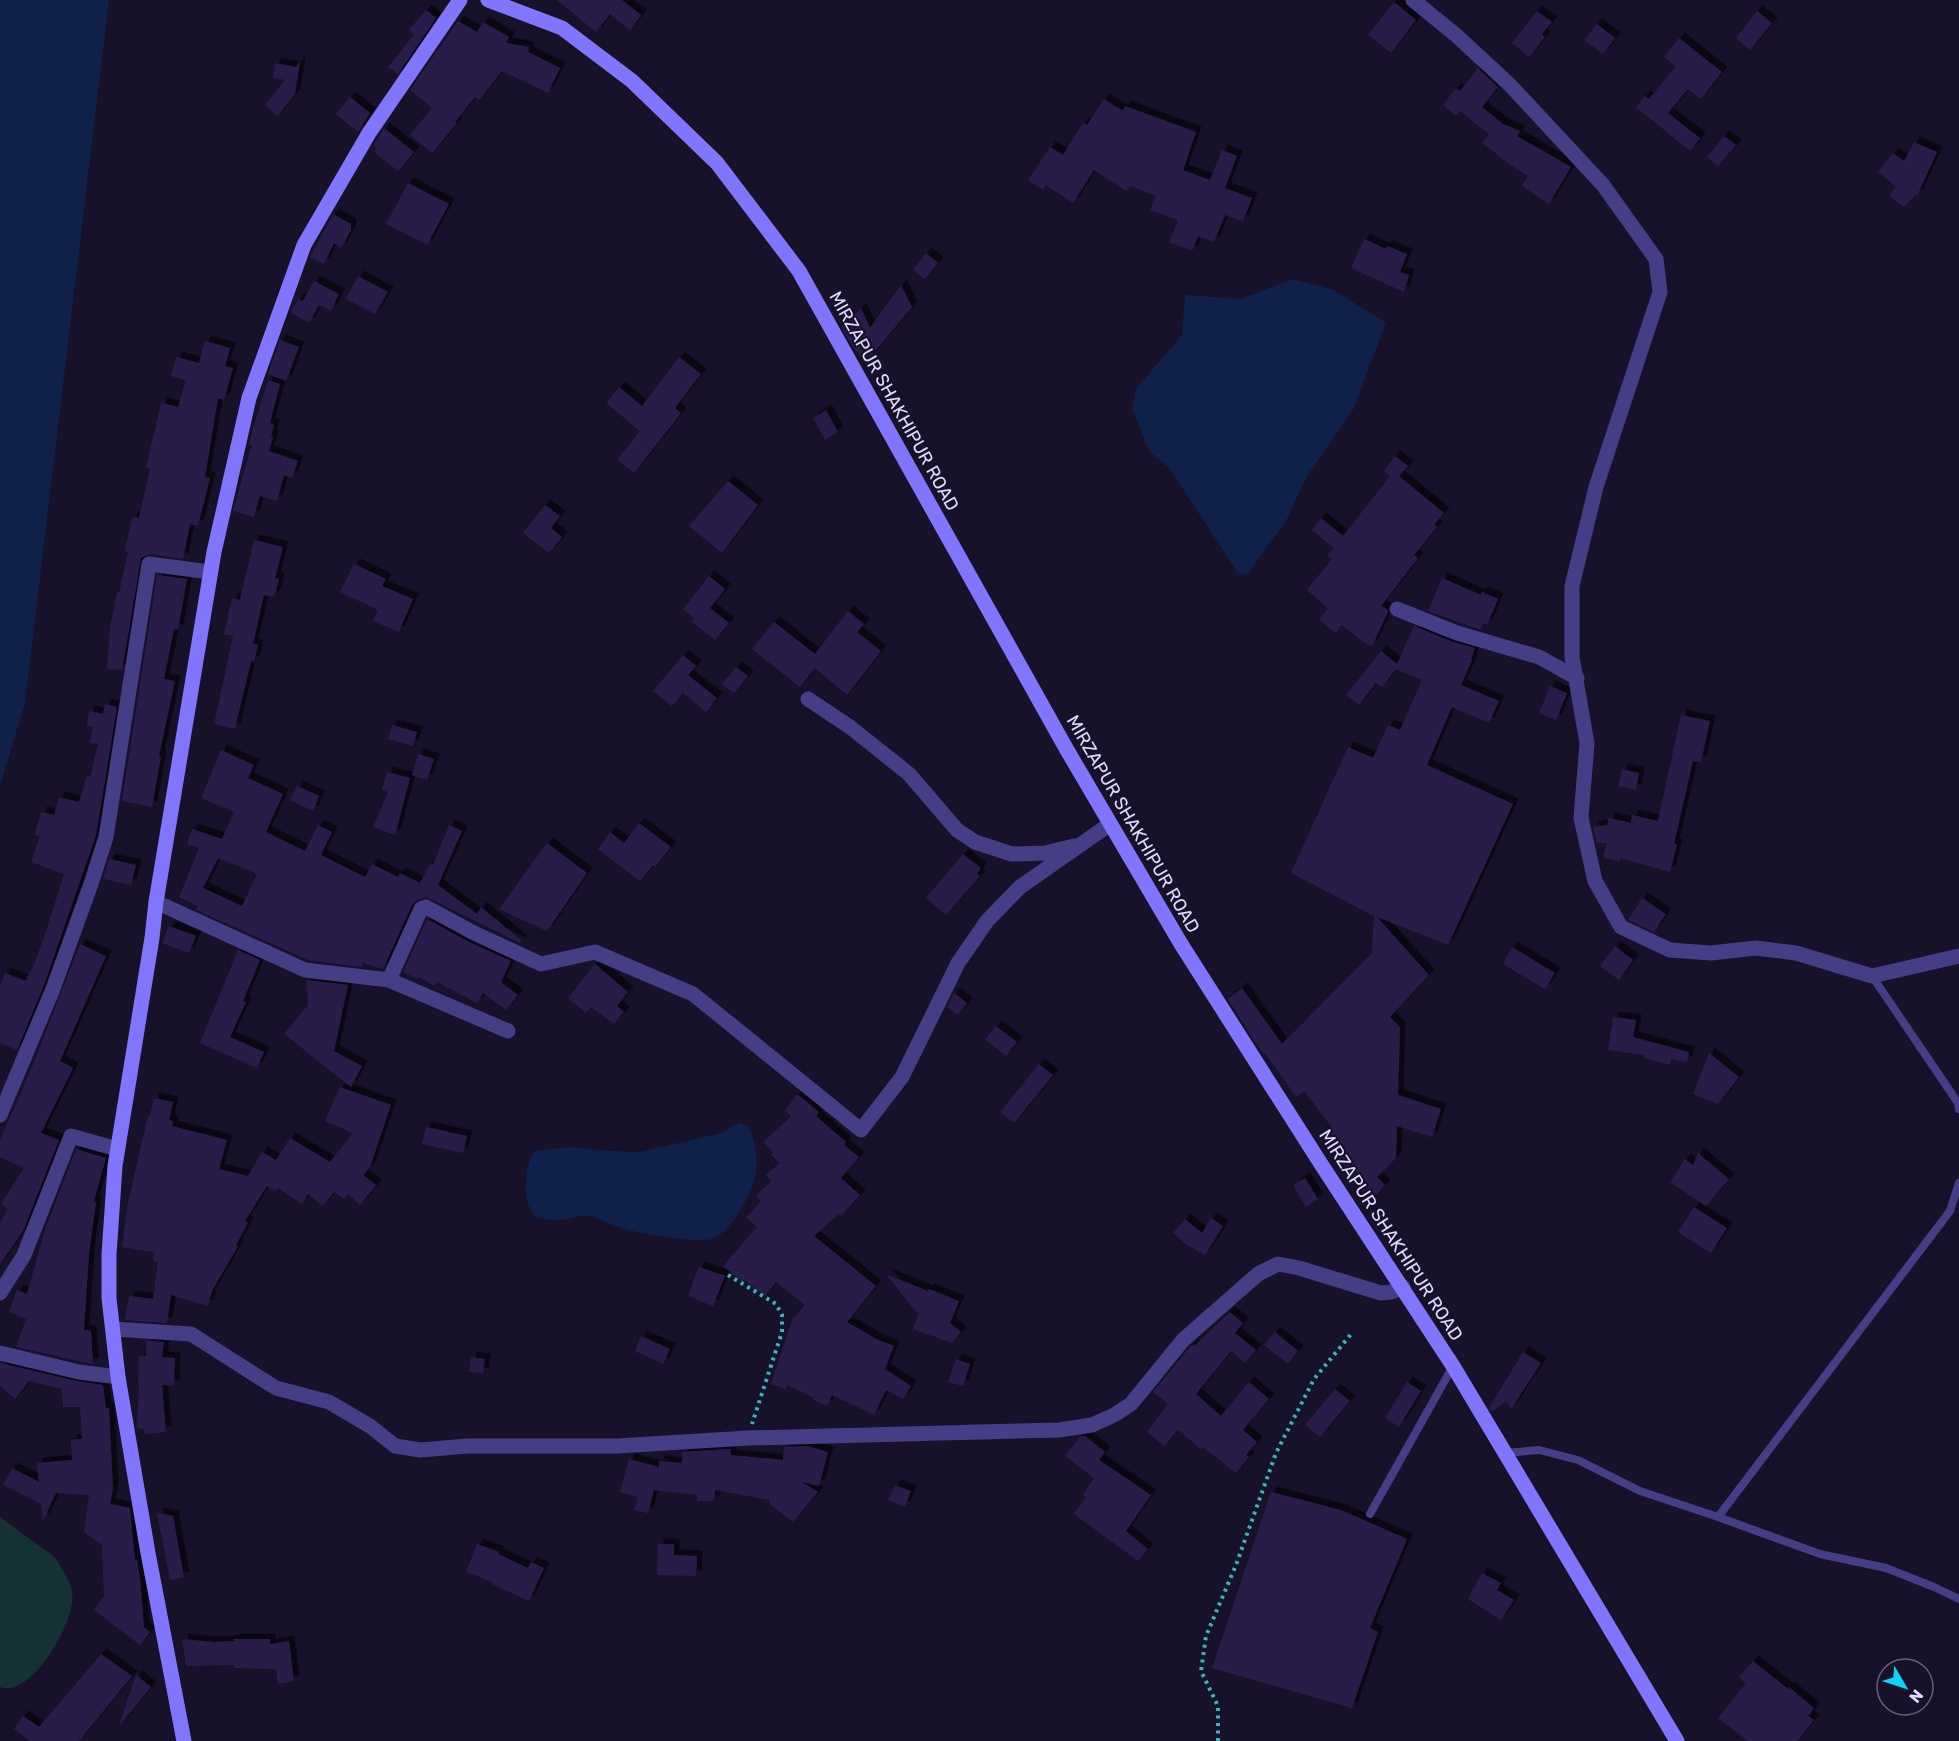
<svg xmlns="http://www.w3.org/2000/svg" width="1959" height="1741" font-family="Rubik,sans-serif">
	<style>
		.green { fill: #143233 }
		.water { fill: #0f214b }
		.building { fill: #291e49; fill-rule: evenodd; filter: url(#shadow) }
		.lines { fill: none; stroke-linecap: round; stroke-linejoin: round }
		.path { stroke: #34b8b8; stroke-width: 4; stroke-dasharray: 3 4.5; stroke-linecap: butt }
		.lane { stroke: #453e86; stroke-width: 8 }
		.street { stroke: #453e86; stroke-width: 15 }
		.secondary { stroke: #8075fb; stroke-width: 15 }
		.labels { text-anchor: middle; stroke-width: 4.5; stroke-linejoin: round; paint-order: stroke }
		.street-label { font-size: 18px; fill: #e1dafe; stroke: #171129 }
	</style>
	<defs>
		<filter id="shadow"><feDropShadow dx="5.5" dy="-5.5" stdDeviation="0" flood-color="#0009"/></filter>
	</defs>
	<rect width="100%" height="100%" fill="#171129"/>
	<path class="green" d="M 0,1517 C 14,1527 27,1537 41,1547 C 45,1550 52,1554 55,1558 C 60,1564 71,1584 72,1591 C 78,1618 32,1699 0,1687 Z"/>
	<g class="water">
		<path d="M 0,0 L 109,0 L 25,703 L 0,786 Z"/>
		<path d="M 1293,279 L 1334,290 L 1386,323 L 1353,410 L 1307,476 L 1287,519 L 1249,573 L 1239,575 L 1169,468 L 1149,451 L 1132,408 L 1136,389 L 1182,335 L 1185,295 L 1240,299 Z"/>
		<path d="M 739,1123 L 749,1127 C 760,1155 760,1176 745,1202 C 738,1214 726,1235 711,1239 C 693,1243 634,1233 616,1226 C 606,1223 596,1216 585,1216 C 579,1215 573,1218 567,1219 C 556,1221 546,1220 535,1217 C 533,1213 529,1208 528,1204 C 523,1188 526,1165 534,1151 L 569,1147 L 613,1151 L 640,1152 L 721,1133 Z"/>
	</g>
	<g class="building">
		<path d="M 557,0 L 622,0 L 641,15 L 630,30 L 610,14 L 596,32 Z"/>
		<path d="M 1394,2 L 1416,20 L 1391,53 L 1368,35 Z"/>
		<path d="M 426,10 L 436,18 L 398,74 L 388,67 L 414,35 L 409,30 Z"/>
		<path d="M 1537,11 L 1552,22 L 1542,34 L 1545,37 L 1529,57 L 1512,43 Z"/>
		<path d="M 1757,11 L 1772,23 L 1750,50 L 1736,38 Z"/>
		<path d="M 458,21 L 477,32 L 483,22 L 509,37 L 506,43 L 529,47 L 528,52 L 560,68 L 548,93 L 502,71 L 479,100 L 475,97 L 455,122 L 457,123 L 432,153 L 410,135 L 432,108 L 410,90 Z"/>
		<path d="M 1597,24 L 1615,38 L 1603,54 L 1584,40 Z"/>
		<path d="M 1679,38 L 1722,72 L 1701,99 L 1688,89 L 1668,113 L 1700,138 L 1690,151 L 1636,107 L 1645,96 L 1649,99 L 1676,66 L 1664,57 Z"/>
		<path d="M 300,61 L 295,94 L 277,116 L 265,105 L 285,80 L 273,78 L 275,63 L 296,67 Z"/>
		<path d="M 1478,68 L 1498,87 L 1482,107 L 1503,124 L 1520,131 L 1517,136 L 1571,167 L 1549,204 L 1522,186 L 1528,176 L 1512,166 L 1482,143 L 1489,134 L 1460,111 L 1456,116 L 1443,105 L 1456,88 L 1460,91 Z"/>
		<path d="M 350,97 L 370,113 L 358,132 L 336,114 Z"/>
		<path d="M 1104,99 L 1123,111 L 1125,106 L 1196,132 L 1183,170 L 1210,180 L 1222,150 L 1237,156 L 1225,188 L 1252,198 L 1243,221 L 1225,215 L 1214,242 L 1198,236 L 1192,251 L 1169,242 L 1178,220 L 1150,210 L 1156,196 L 1130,186 L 1126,191 L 1094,170 L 1073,203 L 1046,185 L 1043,190 L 1028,180 L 1050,147 L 1063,155 L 1083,123 L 1087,125 Z"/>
		<path d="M 384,128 L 414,152 L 398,171 L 374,152 L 377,148 L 374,145 Z"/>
		<path d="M 1724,136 L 1736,145 L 1718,166 L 1707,157 Z"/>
		<path d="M 1914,142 L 1937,152 L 1917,196 L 1915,195 L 1904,207 L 1889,196 L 1896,187 L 1878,172 L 1893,153 L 1904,161 Z"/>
		<path d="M 408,183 L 449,204 L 427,245 L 386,224 Z"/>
		<path d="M 333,214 L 351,224 L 351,230 L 341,248 L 334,243 L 324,264 L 310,257 Z"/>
		<path d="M 1364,239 L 1386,249 L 1387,246 L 1407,254 L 1400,272 L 1409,275 L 1404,292 L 1351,268 Z"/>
		<path d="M 926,253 L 938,263 L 925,279 L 913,270 Z"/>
		<path d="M 358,276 L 388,292 L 375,314 L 346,299 Z"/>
		<path d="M 314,281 L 339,294 L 331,311 L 319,305 L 309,323 L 291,313 L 298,299 L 303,301 Z"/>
		<path d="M 901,285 L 912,307 L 867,361 L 854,349 L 842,328 L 861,308 L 870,328 Z"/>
		<path d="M 280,340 L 299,347 L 286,381 L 268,374 Z"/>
		<path d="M 205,341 L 230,348 L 225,366 L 233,368 L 224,400 L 218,398 L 205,477 L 210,478 L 198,526 L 190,524 L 183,559 L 150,554 L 141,558 L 122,670 L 107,669 L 110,628 L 117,592 L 119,593 L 128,552 L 125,551 L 132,517 L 139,518 L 150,469 L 146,468 L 161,403 L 178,407 L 186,380 L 171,376 L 176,357 L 199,363 Z"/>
		<path d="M 679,357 L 701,374 L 675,408 L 681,413 L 634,473 L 617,460 L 640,431 L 606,403 L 619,387 L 642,406 Z"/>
		<path d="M 268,380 L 280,384 L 270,423 L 274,425 L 271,436 L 273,437 L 269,451 L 298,461 L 292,478 L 284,475 L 277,501 L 260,496 L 254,517 L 233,511 L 252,445 L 249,445 L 253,429 Z"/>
		<path d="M 826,410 L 838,432 L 825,440 L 813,418 Z"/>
		<path d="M 1395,456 L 1408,466 L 1399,476 L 1444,513 L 1434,525 L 1437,527 L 1414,555 L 1418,558 L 1381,606 L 1387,609 L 1388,612 L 1372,646 L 1362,641 L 1342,625 L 1336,633 L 1319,620 L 1328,608 L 1307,590 L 1332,559 L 1327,556 L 1334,548 L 1312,530 L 1321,518 L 1343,536 L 1390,476 L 1384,471 Z"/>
		<path d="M 728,481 L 758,505 L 722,553 L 689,526 Z"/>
		<path d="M 545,505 L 560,516 L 551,528 L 562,537 L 549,553 L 523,533 Z"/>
		<path d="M 254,540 L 283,547 L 275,578 L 279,579 L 274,597 L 264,595 L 253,644 L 258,645 L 254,662 L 251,661 L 235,729 L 214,724 L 233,636 L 224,634 L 232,598 L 240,600 Z"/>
		<path d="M 354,564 L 386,579 L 382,586 L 413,599 L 399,632 L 373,621 L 378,610 L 340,592 Z"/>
		<path d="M 157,575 L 187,579 L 178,630 L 174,629 L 164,679 L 175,681 L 159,756 L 161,756 L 152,807 L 122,801 Z"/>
		<path d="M 709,576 L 725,589 L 710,608 L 729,623 L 715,640 L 691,621 L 694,618 L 683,609 Z"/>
		<path d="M 1442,578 L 1481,595 L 1482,592 L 1498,599 L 1487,625 L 1483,623 L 1481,630 L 1428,611 Z"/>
		<path d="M 848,611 L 864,624 L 857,632 L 881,651 L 847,695 L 815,668 L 800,687 L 752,649 L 774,622 L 815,654 Z"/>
		<path d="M 1414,626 L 1453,642 L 1475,648 L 1471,659 L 1472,660 L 1461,685 L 1499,701 L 1489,723 L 1452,707 L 1427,765 L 1513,804 L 1448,945 L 1377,917 L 1429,975 L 1390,1017 L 1400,1027 L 1398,1095 L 1441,1109 L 1432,1137 L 1397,1126 L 1396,1158 L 1377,1177 L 1385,1185 L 1370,1203 L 1322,1134 L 1331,1126 L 1304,1091 L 1296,1097 L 1265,1053 L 1264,1054 L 1253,1039 L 1228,999 L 1242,988 L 1282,1044 L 1372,953 L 1374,916 L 1291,873 L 1348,747 L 1373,758 L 1388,725 L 1400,730 L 1422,680 L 1396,669 L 1382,687 L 1376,683 L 1359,705 L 1346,695 L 1381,651 L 1397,664 Z"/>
		<path d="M 683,655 L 696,666 L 688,675 L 717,698 L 706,712 L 683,693 L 672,706 L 653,691 Z"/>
		<path d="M 736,667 L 748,676 L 734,693 L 722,684 Z"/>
		<path d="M 1550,686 L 1567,693 L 1556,720 L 1539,713 Z"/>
		<path d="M 105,704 L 117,707 L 96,835 L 44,985 L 17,1050 L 0,1043 L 0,986 L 5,973 L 26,981 L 30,971 L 31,972 L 45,935 L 64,874 L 31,862 L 40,836 L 35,835 L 41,812 L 54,815 L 59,797 L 79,802 L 87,776 L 90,777 L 98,744 L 90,743 L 93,727 L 87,726 L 89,711 L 103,714 Z"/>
		<path d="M 1681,715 L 1710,721 L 1701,762 L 1693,761 L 1674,844 L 1677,844 L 1670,872 L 1620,858 L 1620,861 L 1603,858 L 1607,843 L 1597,843 L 1593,827 L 1607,825 L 1609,818 L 1631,823 L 1632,815 L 1658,821 Z"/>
		<path d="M 392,725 L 417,732 L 413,746 L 388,739 Z"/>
		<path d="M 221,750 L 254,765 L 248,778 L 283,794 L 266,832 L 305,851 L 318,825 L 332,832 L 321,855 L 365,877 L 372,864 L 398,877 L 400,873 L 420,883 L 430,864 L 433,865 L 449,825 L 462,831 L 438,885 L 477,914 L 481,907 L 521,940 L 520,943 L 426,897 L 417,900 L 412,905 L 383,969 L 363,963 L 362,967 L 308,960 L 196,910 L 198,906 L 179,897 L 199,848 L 187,844 L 192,829 L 222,839 L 234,812 L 201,798 ZM 218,858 L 257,874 L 242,906 L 203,888 Z"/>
		<path d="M 418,754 L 434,759 L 427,780 L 412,775 Z"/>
		<path d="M 1622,769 L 1639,773 L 1636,790 L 1618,786 Z"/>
		<path d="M 387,772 L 410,778 L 395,835 L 373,827 L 388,792 L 382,790 Z"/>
		<path d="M 297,786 L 319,796 L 313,811 L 290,800 Z"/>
		<path d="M 639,823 L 671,847 L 655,867 L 653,865 L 640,881 L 598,849 L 610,832 L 624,843 Z"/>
		<path d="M 547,843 L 587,873 L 547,931 L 499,909 Z"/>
		<path d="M 963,854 L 981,868 L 977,874 L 980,876 L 946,915 L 926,898 Z"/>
		<path d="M 109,859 L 136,865 L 131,885 L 103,879 Z"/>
		<path d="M 1642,898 L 1666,914 L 1654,932 L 1628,920 Z"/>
		<path d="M 427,919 L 469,942 L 511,961 L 501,982 L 518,995 L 506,1010 L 483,993 L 477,1003 L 437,982 L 435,986 L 419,977 L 418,979 L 403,972 Z"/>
		<path d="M 169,926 L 196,936 L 189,953 L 162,943 Z"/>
		<path d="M 80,944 L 106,956 L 60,1061 L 73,1068 L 41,1133 L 59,1140 L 23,1231 L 0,1264 L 0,1223 L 8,1209 L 1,1204 L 24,1168 L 0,1157 L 0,1140 L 33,1065 Z"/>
		<path d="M 1615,946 L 1633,960 L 1619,980 L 1600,966 Z"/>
		<path d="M 1512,947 L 1555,973 L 1545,989 L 1503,964 Z"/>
		<path d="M 238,950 L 260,960 L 243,1001 L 246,1002 L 230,1037 L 264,1052 L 257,1068 L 200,1043 Z"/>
		<path d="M 595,964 L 628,992 L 617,1006 L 624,1012 L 614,1024 L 591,1007 L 586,1013 L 568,998 Z"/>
		<path d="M 306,980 L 348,985 L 334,1051 L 362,1066 L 351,1087 L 284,1034 L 308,1005 Z"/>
		<path d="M 954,993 L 967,1003 L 958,1015 L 947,1007 Z"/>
		<path d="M 1613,1017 L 1636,1020 L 1633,1037 L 1689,1052 L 1687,1062 L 1671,1059 L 1670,1065 L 1644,1058 L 1645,1055 L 1608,1050 Z"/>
		<path d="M 996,1026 L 1017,1042 L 1006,1056 L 985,1039 Z"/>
		<path d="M 1709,1053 L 1739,1077 L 1718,1104 L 1693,1094 Z"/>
		<path d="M 1039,1064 L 1053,1075 L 1014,1123 L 1000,1112 Z"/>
		<path d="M 340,1087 L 391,1105 L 370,1167 L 363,1175 L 376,1185 L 360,1205 L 348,1194 L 344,1199 L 334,1192 L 323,1206 L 308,1194 L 302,1204 L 278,1188 L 275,1191 L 267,1186 L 245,1221 L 248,1223 L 236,1245 L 238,1246 L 212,1291 L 208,1306 L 171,1295 L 167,1323 L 125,1320 L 129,1296 L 153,1299 L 158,1262 L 153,1261 L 154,1252 L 122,1247 L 128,1202 L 148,1116 L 150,1116 L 154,1098 L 173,1102 L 169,1120 L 173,1121 L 172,1126 L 227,1140 L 219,1169 L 248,1176 L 262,1152 L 276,1160 L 290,1138 L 330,1162 L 353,1133 L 325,1121 Z"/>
		<path d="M 797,1094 L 819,1112 L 816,1116 L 846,1142 L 844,1145 L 859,1157 L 841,1178 L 860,1195 L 841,1216 L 839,1214 L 814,1236 L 876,1286 L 847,1322 L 878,1340 L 894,1346 L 885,1369 L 911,1386 L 903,1399 L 886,1390 L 874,1415 L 832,1395 L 827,1406 L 813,1400 L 814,1398 L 787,1385 L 785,1389 L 771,1384 L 792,1320 L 805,1305 L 776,1282 L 765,1296 L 744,1280 L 743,1282 L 723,1266 L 757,1227 L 746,1217 L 761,1201 L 756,1196 L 771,1181 L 766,1175 L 779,1163 L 771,1154 L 773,1153 L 763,1142 L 791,1116 L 785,1111 Z"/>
		<path d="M 426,1127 L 467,1136 L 463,1153 L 422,1144 Z"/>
		<path d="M 76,1149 L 106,1158 L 94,1201 L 96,1202 L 89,1253 L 84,1330 L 91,1331 L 93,1364 L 16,1347 L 26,1319 L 9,1312 L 17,1290 L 27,1294 L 45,1230 Z"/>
		<path d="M 1698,1153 L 1729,1179 L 1706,1206 L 1670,1182 L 1685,1159 L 1693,1165 Z"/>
		<path d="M 1305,1178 L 1318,1199 L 1306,1207 L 1293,1185 Z"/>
		<path d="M 1694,1207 L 1727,1228 L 1711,1253 L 1678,1232 Z"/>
		<path d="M 1211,1218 L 1223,1226 L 1205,1255 L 1187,1245 L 1173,1233 L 1185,1219 L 1202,1233 Z"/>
		<path d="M 699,1267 L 725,1276 L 713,1306 L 688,1296 Z"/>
		<path d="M 886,1274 L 928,1291 L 929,1289 L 959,1301 L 950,1323 L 961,1332 L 952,1343 L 913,1329 L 919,1313 L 916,1312 Z"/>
		<path d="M 1230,1312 L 1243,1323 L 1235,1333 L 1256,1350 L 1245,1363 L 1231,1351 L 1196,1394 L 1221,1416 L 1249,1382 L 1269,1399 L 1243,1430 L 1257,1442 L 1246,1455 L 1249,1457 L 1236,1473 L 1203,1447 L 1201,1449 L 1178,1430 L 1164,1446 L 1147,1432 L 1168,1404 L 1153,1392 L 1190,1347 L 1193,1345 L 1194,1346 Z"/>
		<path d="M 1275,1332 L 1298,1351 L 1288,1364 L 1264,1345 Z"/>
		<path d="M 641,1336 L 670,1349 L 663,1364 L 635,1351 Z"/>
		<path d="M 146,1341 L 164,1342 L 162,1357 L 175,1358 L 174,1386 L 162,1385 L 166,1432 L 145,1434 L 144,1429 L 137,1428 L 139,1384 L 138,1384 L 139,1356 L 146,1356 Z"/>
		<path d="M 1523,1352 L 1541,1363 L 1511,1409 L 1506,1401 L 1492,1412 L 1489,1408 Z"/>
		<path d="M 471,1357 L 485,1359 L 483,1373 L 469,1372 Z"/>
		<path d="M 956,1359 L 970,1364 L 963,1386 L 948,1382 Z"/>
		<path d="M 0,1363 L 77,1381 L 103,1385 L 106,1408 L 109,1408 L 113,1489 L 110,1504 L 130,1508 L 135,1560 L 137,1560 L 140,1578 L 144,1627 L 150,1632 L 140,1645 L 94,1610 L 104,1596 L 102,1545 L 84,1532 L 89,1495 L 56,1493 L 43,1521 L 41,1504 L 3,1485 L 12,1468 L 39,1482 L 37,1463 L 72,1460 L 71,1440 L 82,1439 L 80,1407 L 63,1407 L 62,1389 L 29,1381 L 15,1399 L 0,1386 Z"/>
		<path d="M 1407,1382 L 1421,1391 L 1399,1427 L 1385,1418 Z"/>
		<path d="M 1335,1389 L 1350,1401 L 1320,1437 L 1305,1425 Z"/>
		<path d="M 1085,1436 L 1105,1452 L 1099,1460 L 1151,1495 L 1126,1531 L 1148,1549 L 1138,1561 L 1074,1514 L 1086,1497 L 1083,1495 L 1094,1478 L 1065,1456 L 1080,1437 Z"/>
		<path d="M 807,1446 L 828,1452 L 819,1486 L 802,1482 L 818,1492 L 793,1522 L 770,1504 L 770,1500 L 715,1490 L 714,1501 L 697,1501 L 697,1495 L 654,1490 L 648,1513 L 634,1510 L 638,1497 L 620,1492 L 629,1459 L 659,1467 L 659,1461 L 682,1463 L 682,1452 L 730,1449 L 731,1455 L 783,1460 L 784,1447 Z"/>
		<path d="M 895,1485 L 911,1491 L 905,1507 L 888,1500 Z"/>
		<path d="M 1271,1492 L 1341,1510 L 1407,1539 L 1370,1628 L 1378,1632 L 1352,1708 L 1212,1668 Z"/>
		<path d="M 157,1513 L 173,1516 L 184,1577 L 170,1580 Z"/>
		<path d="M 477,1544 L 499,1552 L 498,1554 L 528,1568 L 531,1562 L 544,1568 L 529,1601 L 492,1584 L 493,1582 L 466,1572 Z"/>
		<path d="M 658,1544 L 674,1544 L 674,1555 L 697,1556 L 696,1576 L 657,1575 Z"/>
		<path d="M 1482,1573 L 1501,1583 L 1497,1590 L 1514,1600 L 1501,1620 L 1468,1599 Z"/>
		<path d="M 182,1639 L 213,1642 L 234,1641 L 234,1639 L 270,1639 L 270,1644 L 289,1641 L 294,1681 L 278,1684 L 276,1669 L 234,1668 L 234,1665 L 186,1666 Z"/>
		<path d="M 101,1654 L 132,1676 L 79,1741 L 28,1741 L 29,1740 L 14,1729 L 23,1716 L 39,1727 Z"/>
		<path d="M 1753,1661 L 1788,1689 L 1789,1687 L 1814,1708 L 1808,1716 L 1814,1720 L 1797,1741 L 1748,1741 L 1718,1718 L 1746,1683 L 1739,1677 Z"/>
		<path d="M 136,1675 L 151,1687 L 120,1725 L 119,1725 Z"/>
	</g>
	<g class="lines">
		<g class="path">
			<path d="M 728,1275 L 776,1304 L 782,1315 L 782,1332 L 752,1424"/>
			<path d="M 1218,1741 L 1218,1706 L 1201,1671 L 1206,1636 L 1236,1565 L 1276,1453 L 1314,1379 L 1352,1333"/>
		</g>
		<g class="lane">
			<path d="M 1872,976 L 1958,1103 L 1959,1109"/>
			<path d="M 1959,1183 L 1950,1211 L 1718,1517 L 1820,1554 L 1886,1568 L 1934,1587 L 1959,1599"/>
			<path d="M 1505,1453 L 1539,1450 L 1578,1460 L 1640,1491 L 1718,1517"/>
			<path d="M 1370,1514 L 1453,1366"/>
		</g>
		<g class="street">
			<path d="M 1413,0 L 1457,36 L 1510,85 L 1603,185 L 1656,259 L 1660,292 L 1596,487 L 1572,586 L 1572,657 L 1587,743 L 1581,818 L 1595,881 L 1621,927 L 1670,950 L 1711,953 L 1756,948 L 1796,953 L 1872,976 L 1959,956"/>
			<path d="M 1397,609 L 1457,633 L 1539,657 L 1577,678"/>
			<path d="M 808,699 L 850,727 L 909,774 L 957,830 L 975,842 L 1012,854 L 1045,853 L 1074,846"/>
			<path d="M 156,902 L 305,970 L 389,980 L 508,1031"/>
			<path d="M 389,980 L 421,909 L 426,907 L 474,933 L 541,964 L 595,952 L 693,994 L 861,1130 L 902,1077 L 958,963 L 987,921 L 1020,887 L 1110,824"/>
			<path d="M 0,1115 L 53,989 L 91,884 L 106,837 L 149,564 L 210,572"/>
			<path d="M 0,1293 L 24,1255 L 71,1136 L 117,1149"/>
			<path d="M 113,1329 L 191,1334 L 276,1388 L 329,1402 L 370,1426 L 395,1446 L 420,1450 L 468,1446 L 617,1446 L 748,1438 L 1059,1430 L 1092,1425 L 1114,1415 L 1131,1404 L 1183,1340 L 1258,1274 L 1278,1264 L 1299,1268 L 1381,1293 L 1391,1292 L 1403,1287"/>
			<path d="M 0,1353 L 79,1372 L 118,1377"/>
		</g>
		<g class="secondary">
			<path d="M 488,0 L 562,28 L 632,81 L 717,163 L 799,271 L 1067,750 L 1181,944 L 1321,1164 L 1453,1366 L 1677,1741"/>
			<path d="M 184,1741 L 148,1553 L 118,1377 L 109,1298 L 109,1255 L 115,1166 L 152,938 L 156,902 L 214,552 L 249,398 L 304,245 L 369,133 L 460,0"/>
		</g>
	</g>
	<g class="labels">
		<g class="street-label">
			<text transform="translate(894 401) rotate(61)" y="6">MIRZAPUR SHAKHIPUR ROAD</text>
			<text transform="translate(1133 824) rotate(60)" y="6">MIRZAPUR SHAKHIPUR ROAD</text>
			<text transform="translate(1391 1235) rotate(57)" y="6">MIRZAPUR SHAKHIPUR ROAD</text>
		</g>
	</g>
	<g transform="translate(1905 1687) rotate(129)"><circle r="28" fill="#171129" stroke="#68617e" stroke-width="1.5"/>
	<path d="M0-4.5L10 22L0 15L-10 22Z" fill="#0dd2f8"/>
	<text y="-9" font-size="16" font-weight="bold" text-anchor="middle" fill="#e1dafe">N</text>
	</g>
</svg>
